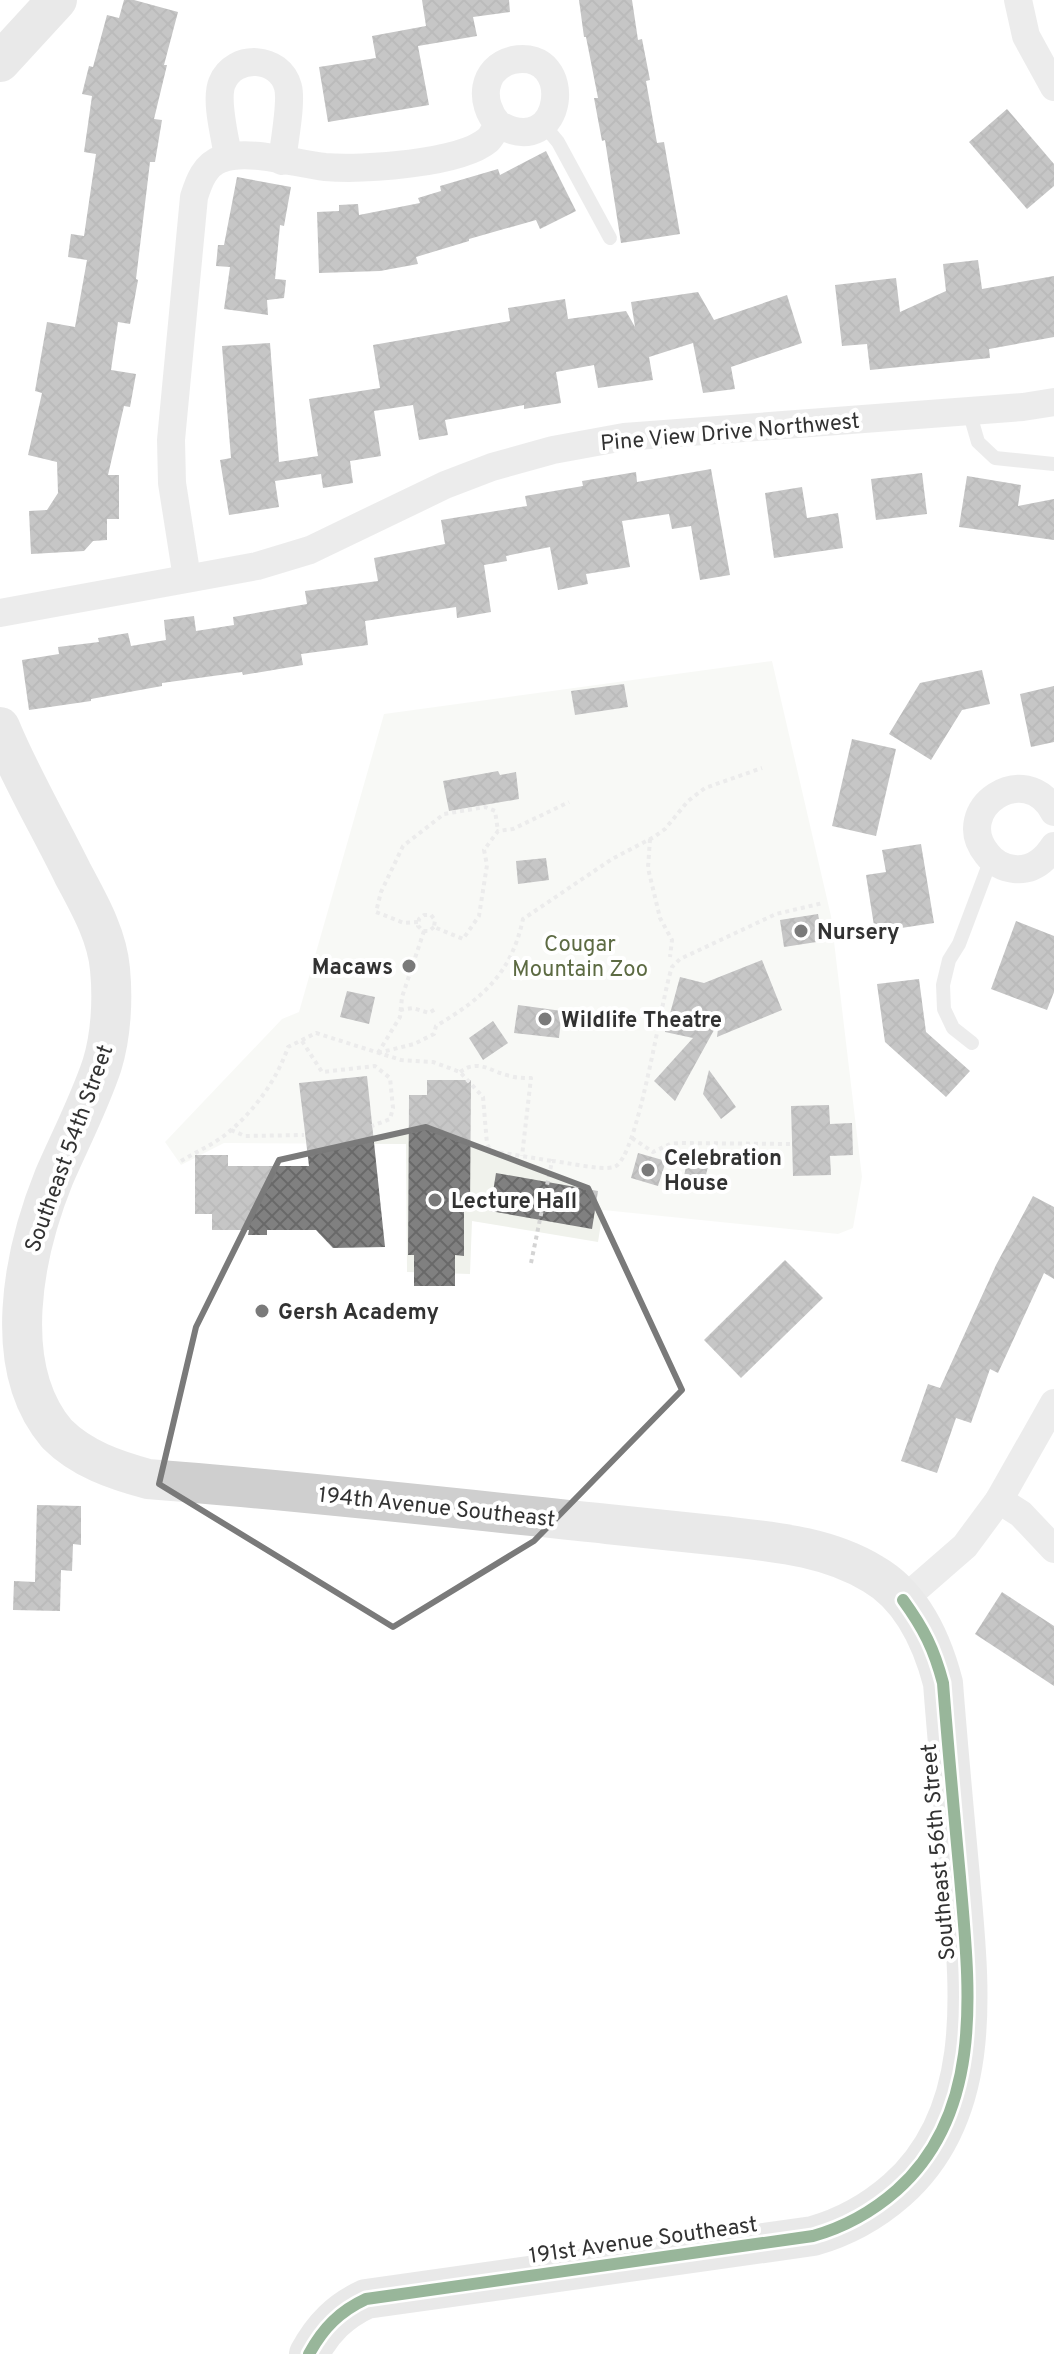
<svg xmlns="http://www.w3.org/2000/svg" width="1054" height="2354" font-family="Overpass,sans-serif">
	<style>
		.green { fill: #f0f2ec }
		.building { fill: url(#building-cross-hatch) }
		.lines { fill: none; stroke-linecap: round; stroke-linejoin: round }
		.path { stroke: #d4d4d4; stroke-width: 4; stroke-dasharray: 4 4; stroke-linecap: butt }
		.lane { stroke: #d6d6d6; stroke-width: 14 }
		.street { stroke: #d6d6d6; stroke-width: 28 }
		.secondary { stroke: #cfcfcf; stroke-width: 40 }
		.cycleway-casing { stroke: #fff; stroke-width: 17 }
		.cycleway { stroke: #1b5e20; stroke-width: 12 }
		.marked { fill: none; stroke: #7a7a7a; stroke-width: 6; stroke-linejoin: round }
		.poi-dot { fill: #7a7a7a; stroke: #fff; stroke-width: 3 }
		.labels { text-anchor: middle; stroke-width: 8; stroke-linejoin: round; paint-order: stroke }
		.street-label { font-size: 22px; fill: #323232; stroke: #fff }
		.poi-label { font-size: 22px; font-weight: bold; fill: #323232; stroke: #fff; text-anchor: start }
		.park-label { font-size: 22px; fill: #5d6b43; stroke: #fff }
	</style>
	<defs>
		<pattern id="building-cross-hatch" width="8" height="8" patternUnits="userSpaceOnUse" patternTransform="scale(2)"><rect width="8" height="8" fill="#808080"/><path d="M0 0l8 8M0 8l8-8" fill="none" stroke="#696969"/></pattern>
	</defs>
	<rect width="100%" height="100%" fill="#fff"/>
	<path class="green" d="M 772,661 L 831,916 L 862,1177 L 853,1228 L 838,1234 L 603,1210 L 598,1242 L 472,1221 L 470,1274 L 407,1272 L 406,1144 L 224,1143 L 181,1165 L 165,1142 L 282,1019 L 299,1012 L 384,714 Z"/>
	<g class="building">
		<path d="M 124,0 L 134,0 L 178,12 L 164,65 L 167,65 L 154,119 L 162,120 L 155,162 L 150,162 L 136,279 L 138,280 L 130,324 L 118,322 L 111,370 L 136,374 L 130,407 L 124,406 L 108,475 L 119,475 L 119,519 L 107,519 L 107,540 L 93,541 L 84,551 L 31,554 L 29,511 L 47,510 L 58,493 L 57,462 L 28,455 L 42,393 L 35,391 L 47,322 L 75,327 L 87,260 L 68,257 L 71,234 L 84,236 L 96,154 L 84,152 L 92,96 L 82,94 L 89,66 L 93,67 L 107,15 L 119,18 Z"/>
		<path d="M 422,0 L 509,0 L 510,12 L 473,17 L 477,36 L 418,46 L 429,105 L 328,122 L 319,67 L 376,58 L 372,36 L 426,26 Z"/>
		<path d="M 579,0 L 632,0 L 638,40 L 642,39 L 650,80 L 646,81 L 657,143 L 664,142 L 680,234 L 621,243 L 605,140 L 602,141 L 594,98 L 598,98 L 586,37 L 584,37 Z"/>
		<path d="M 1007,109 L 1054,164 L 1054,186 L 1027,209 L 969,142 Z"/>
		<path d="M 546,151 L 576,211 L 540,229 L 536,220 L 469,239 L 469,241 L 416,257 L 418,264 L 380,271 L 319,273 L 317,212 L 339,211 L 339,205 L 358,204 L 359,215 L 420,203 L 418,198 L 441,191 L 440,186 L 498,169 L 500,175 Z"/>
		<path d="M 237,177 L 291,187 L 284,226 L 280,225 L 275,279 L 286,280 L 284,298 L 267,300 L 268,315 L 224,309 L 230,267 L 216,266 L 218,245 L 224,245 Z"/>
		<path d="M 978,260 L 982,289 L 1054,276 L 1054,337 L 989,349 L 990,358 L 870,370 L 867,344 L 842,346 L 835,285 L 896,278 L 900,312 L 946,291 L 943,264 Z"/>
		<path d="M 698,292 L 714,320 L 787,295 L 802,343 L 731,367 L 735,389 L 703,393 L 693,343 L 649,357 L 653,380 L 598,388 L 594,365 L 556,372 L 561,403 L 524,409 L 524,405 L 445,420 L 448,435 L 419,440 L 413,405 L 374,411 L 381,456 L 350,461 L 353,483 L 323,488 L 321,474 L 275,481 L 279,507 L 229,515 L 220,460 L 231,458 L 222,346 L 270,343 L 279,462 L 318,456 L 309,399 L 380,388 L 373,345 L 510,321 L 508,308 L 565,299 L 568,319 L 626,311 L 635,327 L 631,302 Z"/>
		<path d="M 711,469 L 730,575 L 700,580 L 691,526 L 672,529 L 669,514 L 622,521 L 630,567 L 586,574 L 588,584 L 558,590 L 550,547 L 506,556 L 507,561 L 484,565 L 491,612 L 457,618 L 456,607 L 365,621 L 368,645 L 301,654 L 303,665 L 243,675 L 242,672 L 162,683 L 162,686 L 91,699 L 91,701 L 29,710 L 22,660 L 59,654 L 58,647 L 99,642 L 98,638 L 128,633 L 131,646 L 166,640 L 164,620 L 194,616 L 196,631 L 234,625 L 233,617 L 307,604 L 305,591 L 378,581 L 374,558 L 445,544 L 441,520 L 527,506 L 525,496 L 583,486 L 582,481 L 636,472 L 637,482 Z"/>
		<path d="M 922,473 L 927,514 L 876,520 L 871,479 Z"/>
		<path d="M 967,476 L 1021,485 L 1018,506 L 1054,499 L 1054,540 L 959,527 Z"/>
		<path d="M 802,487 L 807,518 L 838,513 L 843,548 L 774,558 L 765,493 Z"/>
		<path d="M 982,670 L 990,704 L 962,710 L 931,760 L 889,734 L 920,683 Z"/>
		<path d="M 624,684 L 628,707 L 575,715 L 571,691 Z"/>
		<path d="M 1054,686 L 1054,742 L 1031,747 L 1020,694 Z"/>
		<path d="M 852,739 L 896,749 L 876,836 L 832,826 Z"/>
		<path d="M 498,771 L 500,775 L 516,772 L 519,799 L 449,811 L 443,781 Z"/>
		<path d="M 921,844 L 934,923 L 875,932 L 866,875 L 886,872 L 882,850 Z"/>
		<path d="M 546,858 L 549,880 L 518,884 L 516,861 Z"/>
		<path d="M 818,914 L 823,941 L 784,947 L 780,920 Z"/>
		<path d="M 1016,921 L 1054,936 L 1054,992 L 1047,1010 L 991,989 Z"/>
		<path d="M 762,960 L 782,1010 L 717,1037 L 719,1021 L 675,1101 L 654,1081 L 693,1038 L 665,1032 L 680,977 L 704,983 Z"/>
		<path d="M 919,979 L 926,1032 L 970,1071 L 946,1097 L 885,1042 L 877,984 Z"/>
		<path d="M 347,991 L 375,997 L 369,1024 L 340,1017 Z"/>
		<path d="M 518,1005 L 562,1011 L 559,1038 L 514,1033 Z"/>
		<path d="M 493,1021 L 508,1043 L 483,1060 L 469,1038 Z"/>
		<path d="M 709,1070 L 736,1107 L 721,1119 L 703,1094 Z"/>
		<path d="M 367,1076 L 385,1247 L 333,1248 L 316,1230 L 267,1230 L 267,1235 L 248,1235 L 249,1230 L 212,1230 L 212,1214 L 195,1214 L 195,1155 L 228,1155 L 228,1166 L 309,1166 L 299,1083 Z"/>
		<path d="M 427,1080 L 471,1080 L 470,1208 L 464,1206 L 464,1256 L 455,1255 L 455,1286 L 414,1286 L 414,1255 L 408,1255 L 409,1095 L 427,1095 Z"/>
		<path d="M 829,1105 L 830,1124 L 852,1123 L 853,1155 L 830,1156 L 831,1175 L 793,1176 L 791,1106 Z"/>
		<path d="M 638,1153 L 666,1161 L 658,1186 L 631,1178 Z"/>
		<path d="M 687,1162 L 708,1167 L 703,1186 L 683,1181 Z"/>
		<path d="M 496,1173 L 598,1191 L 592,1229 L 490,1211 Z"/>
		<path d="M 1033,1196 L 1054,1207 L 1054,1279 L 1044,1273 L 998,1373 L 990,1369 L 971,1423 L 956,1418 L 937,1473 L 901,1461 L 928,1384 L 940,1388 L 996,1265 Z"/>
		<path d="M 785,1260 L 823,1298 L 741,1378 L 704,1340 Z"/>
		<path d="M 37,1505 L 81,1506 L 81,1545 L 73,1544 L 72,1571 L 61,1570 L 60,1611 L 13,1610 L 14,1581 L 35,1582 Z"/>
		<path d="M 1002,1592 L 1054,1626 L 1054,1686 L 975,1634 Z"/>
	</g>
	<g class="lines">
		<g class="path">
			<path d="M 650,839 L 648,868 L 660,918 L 672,940 L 670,957"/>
			<path d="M 418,922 L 404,923 L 376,912 L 381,892 L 403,846 L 444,814 L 485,807 L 495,811 L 498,831"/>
			<path d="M 434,927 L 429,931 L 423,931 L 418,926 L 419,919 L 424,915 L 431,915 L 435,920 L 434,927 L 463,939 L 479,916 L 487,865 L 484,850 L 498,831 L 513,829 L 569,802"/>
			<path d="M 400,1010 L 413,1008 L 429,1013 L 437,1008"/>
			<path d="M 302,1041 L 322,1072 L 375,1066 L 390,1078 L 393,1108 L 390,1119 L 372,1126"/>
			<path d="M 378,1053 L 414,1044 L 434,1034 L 436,1026 C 483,998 511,974 523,919 L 612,859 L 654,837 L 665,829 L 688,801 L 705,788 L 762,768"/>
			<path d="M 378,1053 L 400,1017 L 402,997 L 424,931"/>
			<path d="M 460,1072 C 479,1058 491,1072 510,1076 C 517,1078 524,1078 531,1078 L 522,1156"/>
			<path d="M 231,1130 L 245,1136 L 304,1135"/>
			<path d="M 632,1138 L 653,1152 L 670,1144 L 679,1143 L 792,1144"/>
			<path d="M 181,1161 C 196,1152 212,1145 225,1135 C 253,1113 277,1080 288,1047 L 316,1033 L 401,1060 L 433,1062 L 460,1072 L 483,1097 L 487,1144 L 491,1151 L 552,1161"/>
			<path d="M 531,1263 L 552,1161 C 567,1162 600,1171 614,1167 C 638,1160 661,998 672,967 L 680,959 L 776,914 L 823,903"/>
		</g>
		<g class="lane">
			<path d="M 543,124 L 558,142 L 610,238"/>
			<path d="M 969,411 L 978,442 L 995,458 L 1054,464"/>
			<path d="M 972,1043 L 953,1028 L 944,1009 L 943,985 L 949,960 L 959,944 L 991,859"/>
		</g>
		<g class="street">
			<path d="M 1018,0 L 1026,36 L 1054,87"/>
			<path d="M 228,156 C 225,137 215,100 222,83 C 234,53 280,56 288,87 C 292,102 284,143 282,161"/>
			<path d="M 187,578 L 172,483 L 171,440 L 194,197 C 199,181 205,165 221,159 C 248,148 296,164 325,167 C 362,170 460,164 488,140 C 492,136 495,129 498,124 C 565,163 577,47 513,60 C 481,68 479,103 498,124"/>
			<path d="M 0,613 L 257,566 L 310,550 L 445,485 L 492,467 L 553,450 L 624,437 L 1023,407 L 1054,402"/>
			<path d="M 1054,812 C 1026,758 950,809 987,854 C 993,862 1003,868 1014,869 C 1032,871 1045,860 1054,846"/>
			<path d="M 999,1500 L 1021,1514 L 1054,1549"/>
			<path d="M 903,1600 L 965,1546 L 999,1500 L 1054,1403"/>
		</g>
		<g class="secondary">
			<path d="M 0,62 L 57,0"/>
			<path d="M 0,727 C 21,778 49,825 73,874 C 89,904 107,935 110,969 C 113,1000 111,1036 102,1065 C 89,1104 70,1140 54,1177 C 23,1254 0,1367 57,1434 C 82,1459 115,1470 148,1479 C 301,1491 454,1508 607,1524 C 645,1528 683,1532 722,1536 C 774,1542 827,1546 873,1574 C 913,1597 932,1641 943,1683 C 948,1748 954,1812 960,1877 C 969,1984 986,2111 897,2190 C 872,2212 845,2227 813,2236 L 366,2299 C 340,2311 323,2328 309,2354"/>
		</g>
		<defs>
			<path id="cycleway" d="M 309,2354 C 323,2328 340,2311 366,2299 L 813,2236 C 845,2227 872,2212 897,2190 C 986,2111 969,1984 960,1877 C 954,1812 948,1748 943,1683 C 934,1649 924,1629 903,1600"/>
		</defs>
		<use href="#cycleway" class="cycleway-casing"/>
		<use href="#cycleway" class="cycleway"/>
	</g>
	<path d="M0 0H1054V2354H0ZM 426,1127 L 588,1188 L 682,1390 L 534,1541 L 393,1627 L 159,1484 L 196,1327 L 279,1160 Z" fill="#fff" fill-opacity=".55" fill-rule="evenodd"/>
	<path class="marked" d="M 426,1127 L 588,1188 L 682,1390 L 534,1541 L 393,1627 L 159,1484 L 196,1327 L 279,1160 Z"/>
	<g class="poi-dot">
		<circle cx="801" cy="931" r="8"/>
		<circle cx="409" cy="966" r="8"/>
		<circle cx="545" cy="1019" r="8"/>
		<circle cx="648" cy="1170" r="8"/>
		<circle cx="435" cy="1200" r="8"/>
		<circle cx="262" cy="1311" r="8"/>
	</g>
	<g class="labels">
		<g class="street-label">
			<text transform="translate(730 431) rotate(-5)" y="8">Pine View Drive Northwest</text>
			<text transform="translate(68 1148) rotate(-70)" y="8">Southeast 54th Street</text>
			<text transform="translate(437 1506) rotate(6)" y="8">194th Avenue Southeast</text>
			<text transform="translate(937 1852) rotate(-95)" y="8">Southeast 56th Street</text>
			<text transform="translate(643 2239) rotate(-8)" y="8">191st Avenue Southeast</text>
		</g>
		<g class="poi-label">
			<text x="817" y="939">Nursery</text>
			<text x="393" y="974" text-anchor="end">Macaws</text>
			<text x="561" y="1027">Wildlife Theatre</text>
			<text x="664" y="1165">Celebration<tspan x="664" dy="25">House</tspan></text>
			<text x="451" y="1208">Lecture Hall</text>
			<text x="278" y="1319">Gersh Academy</text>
		</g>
		<g class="park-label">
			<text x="580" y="951">Cougar<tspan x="580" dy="25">Mountain Zoo</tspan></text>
		</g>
	</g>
</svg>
